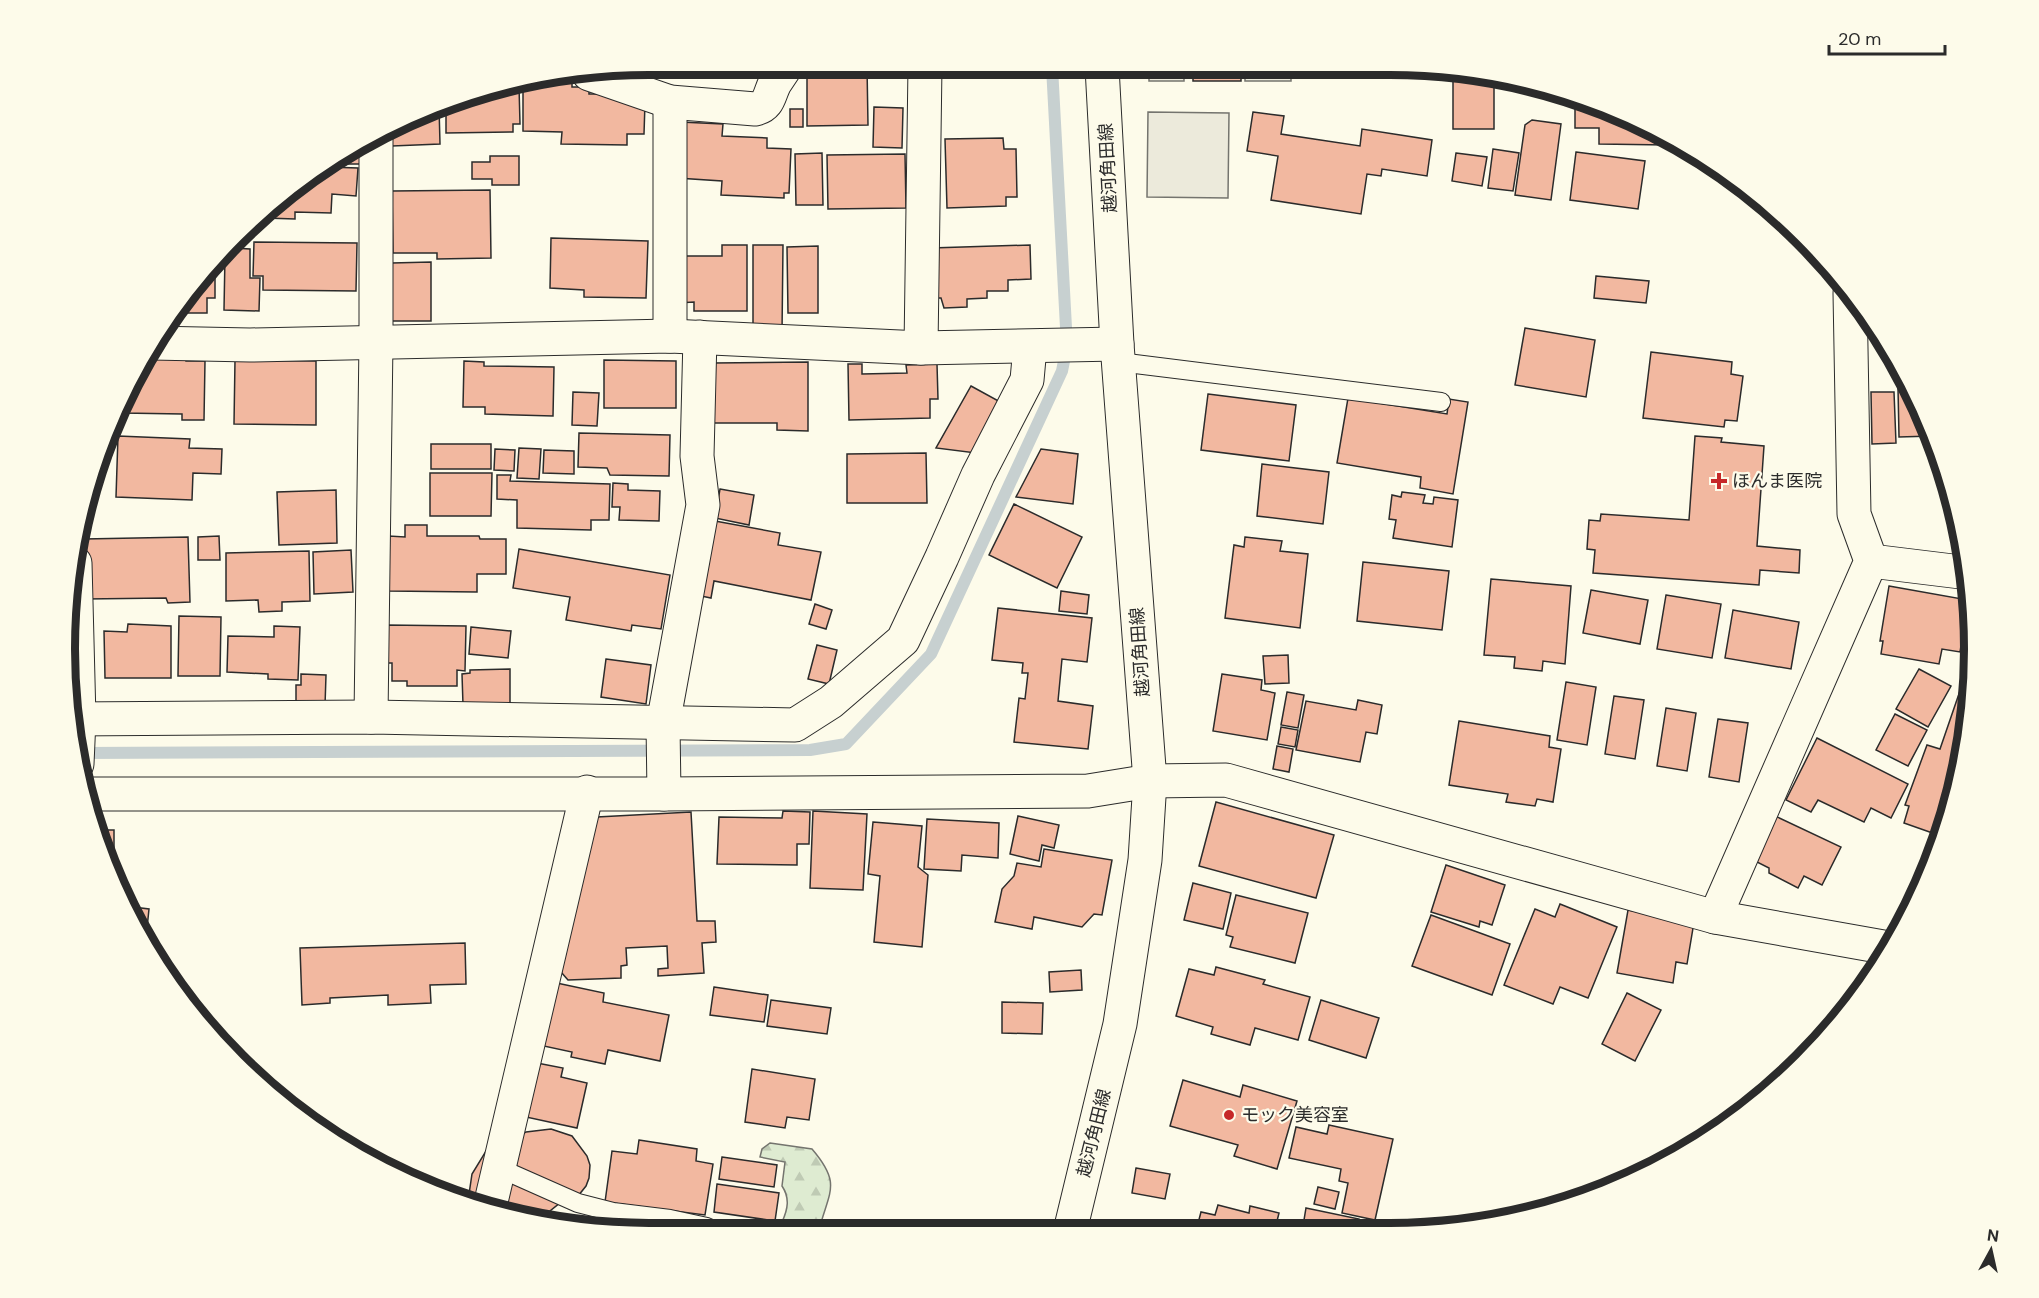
<svg xmlns="http://www.w3.org/2000/svg" width="2039" height="1298" font-family="'DM Sans','Noto Sans JP',sans-serif">
	<style>
		.forest { fill: url(#forest-firs); stroke: #74746e; stroke-width: 1.5 }
		.parking { fill: #eceadb; stroke: #74746e; stroke-width: 1.5 }
		.lines { fill: none; stroke-linecap: round; stroke-linejoin: round }
		.stream { stroke: #c7d0d0; stroke-width: 12 }
		.building { fill: #f2b8a0; stroke: #2b2b2b; stroke-width: 1.5 }
		.service-casing { stroke: #2b2b2b; stroke-width: 20 }
		.minor-casing { stroke: #2b2b2b; stroke-width: 35 }
		.tertiary-casing { stroke: #2b2b2b; stroke-width: 35 }
		.secondary-casing { stroke: #2b2b2b; stroke-width: 35 }
		.service { stroke: #fdfbea; stroke-width: 18 }
		.minor { stroke: #fdfbea; stroke-width: 33 }
		.tertiary { stroke: #fdfbea; stroke-width: 33 }
		.secondary { stroke: #fdfbea; stroke-width: 33 }
		.poi-dot { fill: #c62828; stroke: #fdfbea; stroke-width: 2 }
		.labels { text-anchor: middle; stroke-width: 4.5; stroke-linejoin: round; paint-order: stroke }
		.street-label { font-size: 18px; fill: #2b2b2b; stroke: #fdfbea }
		.poi-label { font-size: 18px; fill: #2b2b2b; stroke: #fdfbea; text-anchor: start }
		.rim { fill: none; stroke: #2b2b2b; stroke-width: 8 }
	</style>
	<defs>
		<pattern id="forest-firs" width="22" height="20" patternUnits="userSpaceOnUse" patternTransform="scale(1.5)"><rect width="22" height="20" fill="#deebd1"/><path d="M5 1l3.5 6h-7zM16 11l3.5 6h-7z" fill="#bfcab4"/></pattern>
	</defs>
	<rect width="100%" height="100%" fill="#fdfbea"/>
	<path class="forest" d="M 770,1143 L 812,1149 C 842,1184 829,1191 819,1230 L 764,1229 L 782,1222 C 788,1209 790,1198 782,1186 L 785,1162 L 760,1157 L 762,1149 Z"/>
	<g class="parking">
		<rect x="1149" y="68" width="35" height="13"/>
		<rect x="1245" y="68" width="46" height="13"/>
		<path d="M 1148,112 L 1229,113 L 1228,198 L 1147,197 Z"/>
	</g>
	<g class="lines">
		<path class="stream" d="M 79,753 L 810,750 L 846,744 L 931,654 L 1062,371 L 1067,346 L 1052,67"/>
	</g>
	<g class="building">
		<path d="M 807,65 L 867,66 L 868,125 L 807,126 Z"/>
		<rect x="1193" y="68" width="48" height="13"/>
		<path d="M 1453,74 L 1484,74 L 1494,77 L 1494,129 L 1453,129 Z"/>
		<path d="M 572,77 L 572,87 L 589,87 L 589,94 L 625,94 L 645,103 L 644,134 L 627,134 L 627,145 L 561,144 L 562,132 L 523,131 L 523,85 Z"/>
		<path d="M 519,86 L 520,124 L 513,124 L 513,132 L 446,133 L 446,103 L 461,95 Z"/>
		<path d="M 1575,99 L 1614,109 L 1667,140 L 1667,145 L 1599,144 L 1599,128 L 1575,128 Z"/>
		<path d="M 439,106 L 440,144 L 392,146 L 391,130 Z"/>
		<path d="M 874,107 L 903,108 L 902,148 L 873,147 Z"/>
		<rect x="790" y="109" width="13" height="18"/>
		<path d="M 1253,112 L 1284,116 L 1281,134 L 1360,146 L 1362,129 L 1432,140 L 1427,176 L 1382,169 L 1381,176 L 1367,174 L 1361,214 L 1271,200 L 1278,156 L 1247,151 Z"/>
		<path d="M 1532,120 L 1561,124 L 1551,200 L 1515,195 L 1525,125 Z"/>
		<path d="M 680,122 L 723,124 L 722,136 L 767,138 L 767,148 L 791,149 L 789,193 L 784,193 L 784,198 L 721,195 L 722,181 L 677,178 Z"/>
		<path d="M 1003,138 L 1004,149 L 1016,149 L 1017,197 L 1006,197 L 1006,206 L 947,208 L 945,139 Z"/>
		<path d="M 364,143 L 363,164 L 331,164 L 331,160 Z"/>
		<path d="M 1493,149 L 1519,153 L 1513,191 L 1488,188 Z"/>
		<path d="M 1576,152 L 1645,161 L 1638,209 L 1570,200 Z"/>
		<path d="M 822,153 L 823,205 L 796,205 L 795,154 Z"/>
		<path d="M 1456,153 L 1487,157 L 1482,186 L 1452,181 Z"/>
		<path d="M 905,154 L 906,208 L 828,209 L 827,155 Z"/>
		<path d="M 490,156 L 519,156 L 519,185 L 492,185 L 492,179 L 472,179 L 472,162 L 490,162 Z"/>
		<path d="M 327,162 L 327,167 L 358,168 L 356,196 L 332,194 L 331,213 L 295,212 L 295,219 L 266,218 Z"/>
		<path d="M 490,190 L 491,258 L 437,259 L 437,253 L 393,253 L 392,191 Z"/>
		<path d="M 551,238 L 648,241 L 646,298 L 584,297 L 584,290 L 550,288 Z"/>
		<path d="M 254,242 L 357,243 L 356,291 L 263,290 L 263,276 L 253,276 Z"/>
		<path d="M 722,245 L 747,245 L 747,311 L 694,311 L 694,302 L 677,303 L 677,256 L 722,256 Z"/>
		<path d="M 753,245 L 783,245 L 782,334 L 753,333 Z"/>
		<path d="M 1030,245 L 1031,279 L 1008,280 L 1008,291 L 987,291 L 987,298 L 967,299 L 967,307 L 944,308 L 941,298 L 932,298 L 931,248 Z"/>
		<path d="M 818,246 L 818,313 L 788,313 L 787,247 Z"/>
		<path d="M 233,248 L 250,249 L 250,278 L 260,278 L 259,311 L 224,310 L 225,256 Z"/>
		<path d="M 223,258 L 223,268 L 215,267 L 215,298 L 207,298 L 207,313 L 172,313 L 185,293 Z"/>
		<path d="M 431,262 L 431,321 L 392,321 L 392,263 Z"/>
		<path d="M 1596,276 L 1649,281 L 1646,303 L 1594,298 Z"/>
		<path d="M 1525,328 L 1595,340 L 1586,397 L 1515,385 Z"/>
		<path d="M 148,349 L 186,350 L 186,361 L 205,361 L 204,420 L 182,420 L 182,414 L 122,413 L 123,401 Z"/>
		<path d="M 1651,352 L 1732,362 L 1731,374 L 1743,376 L 1737,421 L 1725,420 L 1724,427 L 1643,418 Z"/>
		<path d="M 235,360 L 316,361 L 316,425 L 234,424 Z"/>
		<path d="M 604,360 L 676,361 L 676,408 L 604,408 Z"/>
		<path d="M 464,361 L 484,362 L 484,366 L 554,367 L 553,416 L 485,414 L 485,407 L 463,407 Z"/>
		<path d="M 808,362 L 808,431 L 777,430 L 777,423 L 713,423 L 713,363 Z"/>
		<path d="M 848,364 L 862,364 L 862,374 L 907,373 L 906,365 L 937,364 L 938,399 L 930,399 L 930,418 L 849,420 Z"/>
		<path d="M 971,386 L 1004,404 L 976,453 L 936,448 Z"/>
		<path d="M 1898,388 L 1910,388 L 1932,436 L 1899,437 Z"/>
		<path d="M 573,392 L 599,393 L 597,426 L 572,425 Z"/>
		<path d="M 1871,392 L 1894,392 L 1896,443 L 1872,444 Z"/>
		<path d="M 1208,394 L 1296,405 L 1289,461 L 1201,450 Z"/>
		<path d="M 1348,398 L 1447,414 L 1449,399 L 1468,402 L 1453,494 L 1420,488 L 1421,477 L 1337,463 Z"/>
		<path d="M 579,433 L 670,435 L 669,476 L 610,475 L 607,468 L 578,467 Z"/>
		<path d="M 118,436 L 190,439 L 189,448 L 222,449 L 221,474 L 193,473 L 192,500 L 116,497 Z"/>
		<path d="M 1695,436 L 1722,438 L 1721,442 L 1764,446 L 1757,546 L 1800,550 L 1799,573 L 1760,570 L 1759,585 L 1593,573 L 1595,550 L 1587,549 L 1589,520 L 1600,521 L 1601,514 L 1689,520 Z"/>
		<rect x="431" y="444" width="60" height="25"/>
		<path d="M 519,448 L 541,449 L 539,479 L 517,478 Z"/>
		<path d="M 495,449 L 515,450 L 514,471 L 494,470 Z"/>
		<path d="M 1041,449 L 1078,454 L 1073,504 L 1016,497 Z"/>
		<path d="M 544,450 L 574,451 L 574,474 L 543,473 Z"/>
		<path d="M 926,453 L 927,503 L 847,503 L 847,454 Z"/>
		<path d="M 1262,464 L 1329,472 L 1323,524 L 1257,516 Z"/>
		<path d="M 430,473 L 492,473 L 491,516 L 430,516 Z"/>
		<path d="M 497,475 L 511,475 L 510,481 L 610,484 L 609,520 L 591,520 L 591,530 L 517,528 L 517,500 L 497,499 Z"/>
		<path d="M 613,483 L 628,484 L 628,490 L 660,491 L 659,521 L 619,520 L 620,507 L 612,507 Z"/>
		<path d="M 720,489 L 754,495 L 749,525 L 715,518 Z"/>
		<path d="M 336,490 L 337,543 L 279,545 L 277,492 Z"/>
		<path d="M 1402,492 L 1425,495 L 1423,503 L 1433,504 L 1434,497 L 1458,500 L 1452,547 L 1393,538 L 1396,520 L 1389,519 L 1392,495 L 1401,497 Z"/>
		<path d="M 1014,504 L 1082,537 L 1057,588 L 989,555 Z"/>
		<path d="M 715,521 L 780,533 L 778,545 L 821,552 L 811,600 L 714,581 L 711,598 L 701,596 Z"/>
		<path d="M 405,525 L 427,525 L 427,536 L 479,536 L 480,539 L 506,539 L 506,574 L 477,574 L 477,592 L 388,591 L 389,536 L 405,537 Z"/>
		<path d="M 219,536 L 220,560 L 198,560 L 198,537 Z"/>
		<path d="M 188,537 L 190,602 L 168,603 L 166,598 L 85,599 L 84,539 Z"/>
		<path d="M 1245,537 L 1282,541 L 1280,551 L 1308,554 L 1300,628 L 1225,618 L 1234,545 L 1244,547 Z"/>
		<path d="M 519,549 L 670,575 L 661,629 L 632,625 L 631,631 L 566,620 L 570,597 L 513,588 Z"/>
		<path d="M 351,550 L 353,592 L 314,594 L 313,552 Z"/>
		<path d="M 309,551 L 310,601 L 282,602 L 282,611 L 259,612 L 258,600 L 226,601 L 226,553 Z"/>
		<path d="M 1363,562 L 1449,571 L 1442,630 L 1357,621 Z"/>
		<path d="M 1491,579 L 1571,586 L 1565,664 L 1543,661 L 1542,671 L 1514,668 L 1515,657 L 1484,655 Z"/>
		<path d="M 1889,586 L 1968,600 L 1960,652 L 1942,649 L 1939,664 L 1881,654 L 1883,641 L 1880,641 Z"/>
		<path d="M 1591,590 L 1648,600 L 1640,644 L 1583,633 Z"/>
		<path d="M 1061,591 L 1089,595 L 1087,614 L 1059,611 Z"/>
		<path d="M 1666,595 L 1721,604 L 1712,658 L 1657,649 Z"/>
		<path d="M 815,604 L 832,610 L 826,629 L 809,624 Z"/>
		<path d="M 998,608 L 1092,618 L 1087,662 L 1062,659 L 1058,701 L 1093,706 L 1088,749 L 1014,742 L 1019,698 L 1025,699 L 1028,673 L 1022,673 L 1023,663 L 992,660 Z"/>
		<path d="M 1733,610 L 1799,622 L 1791,669 L 1725,658 Z"/>
		<path d="M 179,616 L 221,617 L 220,676 L 178,676 Z"/>
		<path d="M 128,624 L 171,626 L 171,678 L 105,678 L 104,631 L 127,632 Z"/>
		<path d="M 386,625 L 466,626 L 465,671 L 457,670 L 457,686 L 407,686 L 407,681 L 392,681 L 392,663 L 385,663 Z"/>
		<path d="M 274,626 L 300,627 L 298,680 L 268,679 L 268,674 L 227,672 L 228,636 L 274,637 Z"/>
		<path d="M 471,627 L 511,631 L 508,658 L 469,654 Z"/>
		<path d="M 1970,642 L 1972,643 L 1973,685 L 1965,684 Z"/>
		<path d="M 817,645 L 837,650 L 829,684 L 808,679 Z"/>
		<path d="M 1288,655 L 1289,683 L 1265,684 L 1263,656 Z"/>
		<path d="M 606,659 L 651,665 L 646,704 L 601,697 Z"/>
		<path d="M 510,669 L 510,704 L 463,705 L 462,674 L 470,673 L 470,670 Z"/>
		<path d="M 1919,669 L 1951,686 L 1928,727 L 1896,709 Z"/>
		<path d="M 301,674 L 326,675 L 325,706 L 296,706 L 296,685 L 301,685 Z"/>
		<path d="M 1222,674 L 1262,680 L 1261,690 L 1275,693 L 1267,740 L 1213,731 Z"/>
		<path d="M 1566,682 L 1596,687 L 1587,745 L 1557,740 Z"/>
		<path d="M 1962,685 L 1973,689 L 1954,801 L 1941,836 L 1904,823 L 1909,806 L 1905,805 L 1927,745 L 1940,749 Z"/>
		<path d="M 1287,692 L 1304,695 L 1298,728 L 1281,725 Z"/>
		<path d="M 1614,696 L 1644,700 L 1635,759 L 1605,754 Z"/>
		<path d="M 1358,700 L 1382,705 L 1377,734 L 1366,732 L 1360,762 L 1296,750 L 1306,701 L 1356,710 Z"/>
		<path d="M 1666,708 L 1696,713 L 1687,771 L 1657,766 Z"/>
		<path d="M 1895,714 L 1927,730 L 1908,766 L 1876,750 Z"/>
		<path d="M 1718,719 L 1748,723 L 1739,782 L 1709,777 Z"/>
		<path d="M 1459,721 L 1550,736 L 1549,747 L 1561,749 L 1553,802 L 1537,799 L 1535,806 L 1506,802 L 1508,794 L 1449,785 Z"/>
		<path d="M 1281,727 L 1298,730 L 1295,747 L 1278,744 Z"/>
		<path d="M 1817,738 L 1908,784 L 1891,818 L 1871,808 L 1864,822 L 1818,800 L 1811,812 L 1786,800 Z"/>
		<path d="M 1277,746 L 1293,749 L 1289,772 L 1273,769 Z"/>
		<path d="M 1216,802 L 1334,835 L 1316,898 L 1199,866 Z"/>
		<path d="M 783,811 L 810,812 L 809,844 L 797,844 L 797,865 L 717,864 L 719,817 L 782,818 Z"/>
		<path d="M 813,811 L 867,814 L 863,890 L 810,888 Z"/>
		<path d="M 691,812 L 697,921 L 715,921 L 716,942 L 702,943 L 704,973 L 658,976 L 658,969 L 668,968 L 667,946 L 626,948 L 627,965 L 621,966 L 621,978 L 568,980 L 561,972 L 597,817 Z"/>
		<path d="M 1771,814 L 1841,847 L 1822,885 L 1804,876 L 1798,888 L 1769,873 L 1769,868 L 1749,858 Z"/>
		<path d="M 1018,816 L 1059,825 L 1054,848 L 1042,845 L 1039,861 L 1010,854 Z"/>
		<path d="M 927,819 L 999,823 L 998,858 L 962,855 L 961,871 L 924,869 Z"/>
		<path d="M 873,822 L 922,826 L 918,867 L 928,875 L 922,947 L 874,942 L 880,876 L 868,874 Z"/>
		<path d="M 95,830 L 114,830 L 114,879 Z"/>
		<path d="M 1044,849 L 1112,860 L 1102,915 L 1094,914 L 1082,927 L 1034,917 L 1032,929 L 995,922 L 1002,889 L 1014,876 L 1017,863 L 1041,867 Z"/>
		<path d="M 1446,865 L 1505,885 L 1492,925 L 1480,921 L 1479,927 L 1431,912 Z"/>
		<path d="M 1193,883 L 1231,893 L 1223,929 L 1184,920 Z"/>
		<path d="M 1236,895 L 1308,913 L 1295,963 L 1230,947 L 1233,937 L 1226,935 Z"/>
		<path d="M 1560,904 L 1617,927 L 1588,998 L 1560,987 L 1553,1004 L 1504,985 L 1535,909 L 1555,917 Z"/>
		<path d="M 133,907 L 149,909 L 146,938 L 142,938 L 132,920 Z"/>
		<path d="M 1628,910 L 1694,922 L 1687,964 L 1676,962 L 1673,983 L 1617,973 Z"/>
		<path d="M 1431,915 L 1510,944 L 1492,995 L 1412,966 Z"/>
		<path d="M 465,943 L 466,984 L 430,985 L 431,1003 L 388,1005 L 388,995 L 330,998 L 330,1003 L 302,1005 L 300,948 Z"/>
		<path d="M 1216,967 L 1265,980 L 1263,984 L 1310,997 L 1298,1040 L 1255,1028 L 1250,1045 L 1211,1034 L 1213,1027 L 1176,1016 L 1189,969 L 1214,975 Z"/>
		<path d="M 1081,970 L 1082,990 L 1050,992 L 1049,972 Z"/>
		<path d="M 552,982 L 604,993 L 603,1002 L 669,1015 L 660,1061 L 608,1050 L 605,1064 L 571,1057 L 572,1052 L 539,1045 Z"/>
		<path d="M 714,987 L 768,995 L 764,1022 L 710,1015 Z"/>
		<path d="M 1627,993 L 1661,1010 L 1635,1061 L 1602,1044 Z"/>
		<path d="M 771,1000 L 831,1008 L 827,1034 L 767,1026 Z"/>
		<path d="M 1321,1000 L 1379,1018 L 1366,1058 L 1309,1040 Z"/>
		<path d="M 1002,1002 L 1043,1003 L 1042,1034 L 1002,1033 Z"/>
		<path d="M 537,1063 L 563,1068 L 561,1077 L 587,1083 L 577,1128 L 526,1117 Z"/>
		<path d="M 752,1069 L 815,1079 L 809,1120 L 787,1117 L 785,1128 L 745,1122 Z"/>
		<path d="M 1183,1080 L 1240,1097 L 1243,1085 L 1297,1101 L 1277,1169 L 1234,1156 L 1238,1145 L 1170,1126 Z"/>
		<path d="M 1329,1125 L 1393,1139 L 1375,1220 L 1342,1213 L 1348,1183 L 1339,1181 L 1341,1169 L 1289,1158 L 1296,1127 L 1327,1134 Z"/>
		<path d="M 551,1129 L 572,1136 L 587,1156 L 590,1165 L 589,1178 L 586,1186 L 578,1196 L 565,1199 L 550,1211 L 546,1221 L 468,1201 L 472,1174 L 486,1151 L 526,1132 Z"/>
		<path d="M 639,1140 L 697,1149 L 696,1161 L 713,1164 L 705,1215 L 605,1202 L 612,1151 L 637,1154 Z"/>
		<path d="M 722,1157 L 777,1165 L 774,1187 L 719,1179 Z"/>
		<path d="M 1136,1168 L 1170,1174 L 1165,1199 L 1132,1193 Z"/>
		<path d="M 717,1184 L 779,1193 L 775,1221 L 714,1212 Z"/>
		<path d="M 1318,1187 L 1339,1192 L 1335,1209 L 1314,1204 Z"/>
		<path d="M 1218,1205 L 1249,1213 L 1250,1206 L 1279,1213 L 1277,1221 L 1289,1225 L 1288,1231 L 1290,1232 L 1196,1231 L 1201,1212 L 1215,1215 Z"/>
		<path d="M 1306,1208 L 1359,1219 L 1356,1232 L 1302,1232 Z"/>
	</g>
	<g class="lines">
		<defs>
			<g id="service">
				<path d="M 1119,362 L 1441,402"/>
				<path d="M 499,1168 L 578,1203 L 613,1212 L 670,1219 L 707,1227"/>
			</g>
			<g id="minor">
				<path d="M 589,74 L 670,102 L 755,109 C 770,106 769,94 775,83 C 779,77 783,71 787,65"/>
				<path d="M 670,336 L 670,102"/>
				<path d="M 152,343 L 250,345 L 670,336 L 921,348 L 1117,344"/>
				<path d="M 921,348 L 925,66"/>
				<path d="M 1871,561 L 1969,573"/>
				<path d="M 75,563 L 79,719 L 77,764"/>
				<path d="M 371,717 L 376,341 L 376,137"/>
				<path d="M 69,719 L 371,717 L 795,725 L 831,702 L 903,640 L 942,557 L 978,475 L 1027,380 L 1030,347"/>
				<path d="M 1150,781 L 1226,780 L 1715,917 L 1889,948"/>
				<path d="M 664,794 L 663,724 L 703,505 L 697,456 L 700,337"/>
				<path d="M 1715,917 L 1871,561 L 1854,514 L 1850,293"/>
				<path d="M 490,1206 L 587,792"/>
			</g>
			<path id="tertiary" d="M 83,794 L 664,794 L 1088,791 L 1150,781"/>
			<path id="secondary" d="M 1070,1231 L 1120,1024 L 1145,860 L 1150,781 L 1117,344 L 1102,67"/>
		</defs>
		<use href="#service" class="service-casing"/>
		<use href="#minor" class="minor-casing"/>
		<use href="#tertiary" class="tertiary-casing"/>
		<use href="#secondary" class="secondary-casing"/>
		<use href="#service" class="service"/>
		<use href="#minor" class="minor"/>
		<use href="#tertiary" class="tertiary"/>
		<use href="#secondary" class="secondary"/>
	</g>
	<g class="poi-dot">
		<path d="M1716 472h6v6h6v6h-6v6h-6v-6h-6v-6h6z"/>
		<circle cx="1229" cy="1115" r="6"/>
	</g>
	<g class="labels">
		<g class="street-label">
			<text transform="translate(1108 168) rotate(-93)" y="6">越河角田線</text>
			<text transform="translate(1140 652) rotate(-94)" y="6">越河角田線</text>
			<text transform="translate(1094 1133) rotate(-76)" y="6">越河角田線</text>
		</g>
		<g class="poi-label">
			<text x="1732" y="487">ほんま医院</text>
			<text x="1241" y="1121">モック美容室</text>
		</g>
	</g>
	<path d="M0 0H2039V1298H0ZM649 75H1390A574 574 0 0 1 1964 649V649A574 574 0 0 1 1390 1223H649A574 574 0 0 1 75 649V649A574 574 0 0 1 649 75Z" fill="#fdfbea" fill-rule="evenodd"/>
	<path class="rim" d="M649 75H1390A574 574 0 0 1 1964 649V649A574 574 0 0 1 1390 1223H649A574 574 0 0 1 75 649V649A574 574 0 0 1 649 75Z"/>
	<g transform="translate(1991 1250) rotate(8)" stroke="#fdfbea" stroke-width="4.5" paint-order="stroke">
	<path d="M0-4.5L10 22L0 15L-10 22Z" fill="#2b2b2b"/>
	<text y="-9" font-size="16" font-weight="bold" text-anchor="middle" fill="#2b2b2b">N</text>
	</g>
	<path d="M1829 45v9h116v-9" fill="none" stroke="#2b2b2b" stroke-width="3"/>
	<text x="1838" y="45" font-size="18" fill="#2b2b2b" stroke="#fdfbea" stroke-width="4.5" paint-order="stroke">20 m</text>
</svg>
